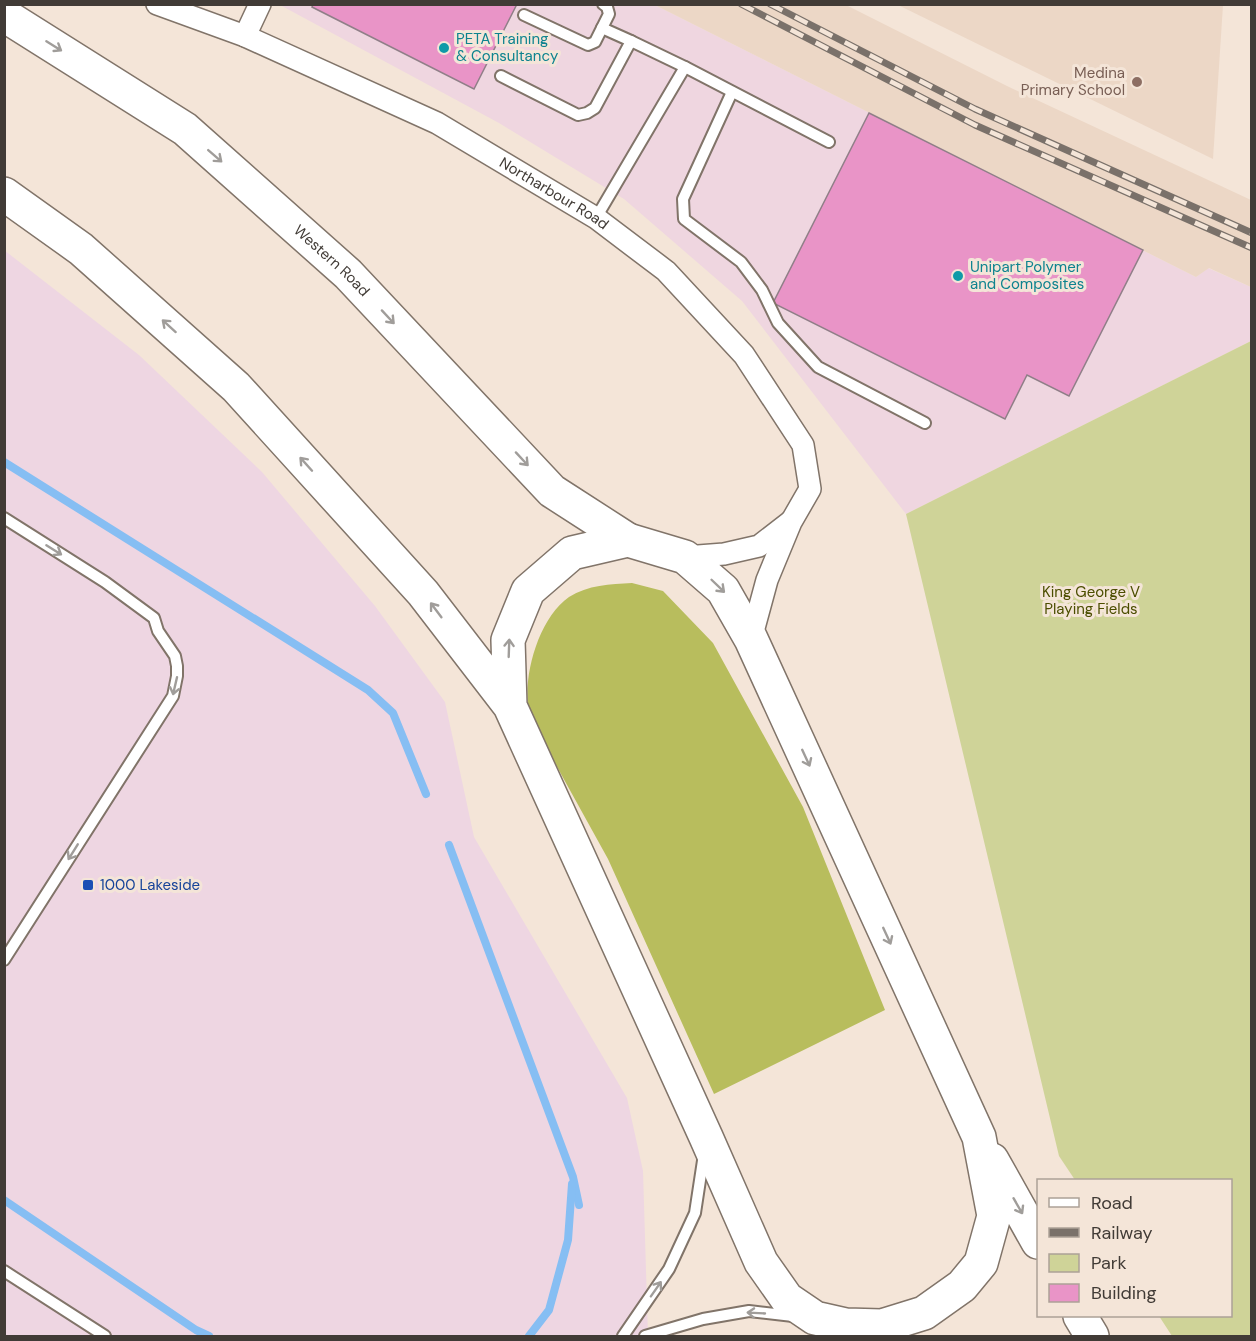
<svg xmlns="http://www.w3.org/2000/svg" width="1256" height="1341" font-family="'DM Sans',sans-serif">
	<style>
		.commercial { fill: #eed6e2 }
		.industrial { fill: #efd6e0 }
		.built { fill: #ecd7c6 }
		.green { fill: #cfd398 }
		.forest { fill: #b8bd5d }
		.lines { fill: none; stroke-linecap: round; stroke-linejoin: round }
		.stream { stroke: #86bef3; stroke-width: 8 }
		.building { fill: #e994c7; stroke: #907f88; stroke-width: 1.5 }
		.service-casing { stroke: #817469; stroke-width: 14 }
		.minor-casing { stroke: #817469; stroke-width: 24 }
		.primary-casing { stroke: #817469; stroke-width: 36 }
		.service { stroke: #fff; stroke-width: 10 }
		.minor { stroke: #fff; stroke-width: 21 }
		.primary { stroke: #fff; stroke-width: 33 }
		.rail-casing { stroke: #7a716a; stroke-width: 7 }
		.rail { stroke: #f4e5d8; stroke-width: 4.5; stroke-dasharray: 14; stroke-linecap: butt }
		.oneway { stroke: #a09d9a }
		.culture-dot { fill: #0f9aa8; stroke: #f4e5d8; stroke-width: 2 }
		.education-dot { fill: #8d6e63; stroke: #f4e5d8; stroke-width: 2 }
		.transit-dot { fill: #1a4fb4; stroke: #f4e5d8; stroke-width: 2 }
		.labels { text-anchor: middle; stroke-width: 6; stroke-linejoin: round; paint-order: stroke }
		.culture-label { font-size: 15px; fill: #0d838f; stroke: #f4e5d8; text-anchor: start }
		.education-label { font-size: 15px; fill: #785e54; stroke: #f4e5d8; text-anchor: end }
		.street-label { font-size: 15px; fill: #413b36; stroke: #f4e5d8 }
		.park-label { font-size: 15px; fill: #4c4e00; stroke: #f4e5d8 }
		.transit-label { font-size: 15px; fill: #164399; stroke: #f4e5d8; text-anchor: start }
	</style>
	<rect width="100%" height="100%" fill="#f4e5d8"/>
	<path class="commercial" d="M 4,250 L 139,355 L 262,472 L 375,606 L 445,702 L 474,837 L 627,1098 L 643,1171 L 648,1336 L 5,1336 Z"/>
	<path class="industrial" d="M 280,5 L 655,5 L 1196,277 L 1208,268 L 1251,287 L 1251,341 L 906,514 L 742,301 L 624,199 L 499,123 Z"/>
	<g class="built">
		<path d="M 655,5 L 846,5 L 1007,86 L 1251,200 L 1251,287 L 1209,268 L 1196,277 Z"/>
		<path d="M 898,5 L 1223,5 L 1213,159 Z"/>
	</g>
	<path class="green" d="M 1251,341 L 1251,1336 L 1172,1336 L 1159,1316 L 1230,1316 L 1230,1180 L 1075,1180 L 1059,1156 L 906,514 Z"/>
	<path class="forest" d="M 632,583 L 663,591 L 713,643 L 803,807 L 885,1010 L 714,1094 L 608,859 L 535,727 C 533,720 529,713 528,705 C 524,671 540,617 569,597 C 588,585 610,584 632,583 Z"/>
	<g class="lines">
		<g class="stream">
			<path d="M 4,462 L 368,690 L 393,713 L 426,794"/>
			<path d="M 449,845 L 573,1177 L 579,1205"/>
			<path d="M 4,1200 L 196,1330 L 209,1336"/>
			<path d="M 529,1336 L 549,1310 L 568,1240 L 572,1184"/>
		</g>
	</g>
	<g class="building">
		<path d="M 313,4 L 517,4 L 474,89 L 312,7 Z"/>
		<path d="M 869,113 L 1143,250 L 1069,396 L 1027,375 L 1005,419 L 773,303 Z"/>
	</g>
	<g class="lines">
		<defs>
			<g id="service">
				<path d="M 603,4 L 607,7 L 609,14 L 602,28 L 631,41"/>
				<path d="M 524,15 L 588,45 L 595,42 L 602,28"/>
				<path d="M 501,76 L 578,115 L 587,113 L 595,108 L 631,41 L 685,67 L 829,142"/>
				<path d="M 732,92 L 683,199 L 684,219 L 741,262 L 762,290 L 778,323 L 818,367 L 925,423"/>
				<path d="M 596,218 L 685,67"/>
				<path d="M 4,518 L 105,582 L 154,618 L 158,631 L 175,656 L 177,666 L 177,676 L 173,696 L 4,960"/>
				<path d="M 4,1271 L 105,1336"/>
				<path d="M 623,1336 L 669,1269 L 695,1213 L 704,1154"/>
				<path d="M 645,1336 L 703,1319 L 749,1311 L 793,1316"/>
			</g>
			<g id="minor">
				<path id="s1" d="M 157,4 L 245,36 L 437,123 L 596,218 L 666,271 L 744,355 L 803,445 L 810,489 L 791,522 L 767,580 L 751,639"/>
				<path d="M 245,36 L 260,4"/>
				<path d="M 685,557 L 724,554 L 759,546 L 790,522"/>
			</g>
			<g id="primary">
				<path id="s2" d="M 4,15 L 185,129 L 348,274 L 552,491 L 628,540"/>
				<path d="M 4,194 L 81,249 L 236,387 L 423,593 L 510,706 L 706,1137 L 761,1262 L 787,1299 L 815,1318 L 846,1325 L 882,1326 L 924,1313 L 962,1286 L 981,1263 L 994,1216 L 979,1137 L 751,639 L 723,590 L 685,557 L 628,540 L 572,553 L 528,591 L 508,640 L 510,706"/>
				<path d="M 992,1160 L 1038,1242"/>
				<path d="M 1080,1316 L 1092,1336"/>
			</g>
		</defs>
		<use href="#service" class="service-casing"/>
		<use href="#minor" class="minor-casing"/>
		<use href="#primary" class="primary-casing"/>
		<use href="#service" class="service"/>
		<use href="#minor" class="minor"/>
		<use href="#primary" class="primary"/>
		<defs>
			<g id="rail">
				<path d="M 741,4 L 975,125 L 1252,248"/>
				<path d="M 770,4 L 975,109 L 1252,233"/>
			</g>
		</defs>
		<use href="#rail" class="rail-casing"/>
		<use href="#rail" class="rail"/>
	</g>
	<defs><path id="oneway-shaft" d="M-6 0H5M1.5-3L5.5 0L1.5 3" fill="none" stroke-width="1.6" stroke-linecap="round" stroke-linejoin="round" transform="scale(1.5)"/></defs>
	<g class="oneway">
		<use href="#oneway-shaft" transform="translate(54 46) rotate(32)"/>
		<use href="#oneway-shaft" transform="translate(215 156) rotate(41)"/>
		<use href="#oneway-shaft" transform="translate(388 317) rotate(47)"/>
		<use href="#oneway-shaft" transform="translate(169 326) rotate(-138)"/>
		<use href="#oneway-shaft" transform="translate(522 459) rotate(47)"/>
		<use href="#oneway-shaft" transform="translate(306 464) rotate(-132)"/>
		<use href="#oneway-shaft" transform="translate(54 550) rotate(32)"/>
		<use href="#oneway-shaft" transform="translate(718 586) rotate(44)"/>
		<use href="#oneway-shaft" transform="translate(436 610) rotate(-127)"/>
		<use href="#oneway-shaft" transform="translate(509 648) rotate(-88)"/>
		<use href="#oneway-shaft" transform="translate(175 686) rotate(103)"/>
		<use href="#oneway-shaft" transform="translate(806 758) rotate(65)"/>
		<use href="#oneway-shaft" transform="translate(73 852) rotate(122)"/>
		<use href="#oneway-shaft" transform="translate(887 936) rotate(65)"/>
		<use href="#oneway-shaft" transform="translate(1018 1206) rotate(60)"/>
		<use href="#oneway-shaft" transform="translate(656 1289) rotate(-55)"/>
		<use href="#oneway-shaft" transform="translate(756 1313) rotate(-177)"/>
	</g>
	<g class="culture-dot">
		<circle cx="444" cy="48" r="6"/>
		<circle cx="958" cy="276" r="6"/>
	</g>
	<circle class="education-dot" cx="1137" cy="82" r="6"/>
	<rect class="transit-dot" x="82" y="879" width="12" height="12" rx="3"/>
	<g class="labels">
		<g class="culture-label">
			<text x="456" y="44">PETA Training<tspan x="456" dy="17">&amp; Consultancy</tspan></text>
			<text x="970" y="272">Unipart Polymer<tspan x="970" dy="17">and Composites</tspan></text>
		</g>
		<g class="education-label">
			<text x="1125" y="78">Medina<tspan x="1125" dy="17">Primary School</tspan></text>
		</g>
		<g class="street-label">
			<text dy="5" stroke="none"><textPath href="#s1" startOffset="441">Northarbour Road</textPath></text>
			<text dy="5" stroke="none"><textPath href="#s2" startOffset="411">Western Road</textPath></text>
		</g>
		<g class="park-label">
			<text x="1091" y="597">King George V<tspan x="1091" dy="17">Playing Fields</tspan></text>
		</g>
		<g class="transit-label">
			<text x="100" y="890">1000 Lakeside</text>
		</g>
	</g>
	<rect width="1256" height="1341" fill="none" stroke="#413b36" stroke-width="12"/>
	<rect x="1037" y="1179" width="195" height="138" fill="#f4e5d8" stroke="#aca197" stroke-width="1.5"/>
	<rect x="1049" y="1198" width="30" height="9" fill="#ffffff" stroke="#aca197" stroke-width="1.5"/>
	<text x="1091" y="1209" font-size="18" fill="#413b36">Road</text>
	<rect x="1049" y="1228" width="30" height="9" fill="#7a716a" stroke="#aca197" stroke-width="1.5"/>
	<text x="1091" y="1239" font-size="18" fill="#413b36">Railway</text>
	<rect x="1049" y="1254" width="30" height="18" fill="#cfd398" stroke="#aca197" stroke-width="1.5"/>
	<text x="1091" y="1269" font-size="18" fill="#413b36">Park</text>
	<rect x="1049" y="1284" width="30" height="18" fill="#e994c7" stroke="#aca197" stroke-width="1.5"/>
	<text x="1091" y="1299" font-size="18" fill="#413b36">Building</text>
</svg>
